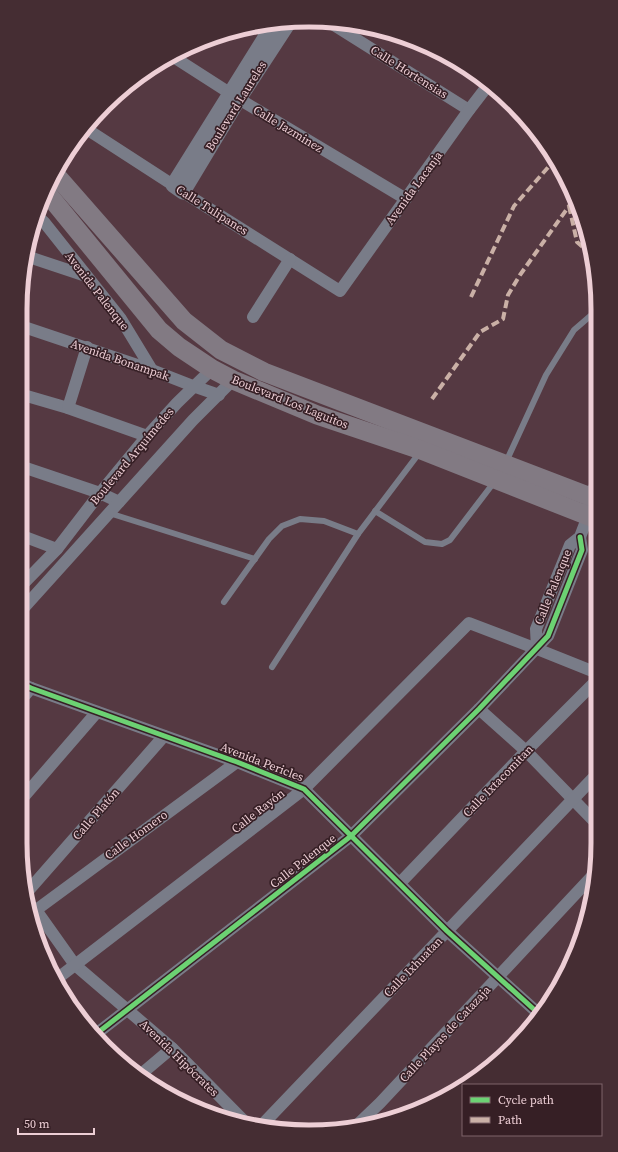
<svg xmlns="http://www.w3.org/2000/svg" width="618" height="1152" font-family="'Source Serif 4',serif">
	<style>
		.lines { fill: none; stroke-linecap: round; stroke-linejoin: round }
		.service { stroke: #797c88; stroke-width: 6 }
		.minor { stroke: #797c88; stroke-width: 12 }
		.tertiary { stroke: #797c88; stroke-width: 15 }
		.primary { stroke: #827a83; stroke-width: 19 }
		.quiet { stroke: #cab0a6; stroke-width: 4; stroke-dasharray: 8 4; stroke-linecap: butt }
		.cycleway-casing { stroke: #361f25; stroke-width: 8 }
		.cycleway { stroke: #6cd273; stroke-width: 5 }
		.labels { text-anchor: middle; stroke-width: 3.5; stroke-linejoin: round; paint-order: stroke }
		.street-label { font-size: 12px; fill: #edced5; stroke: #361f25 }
		.rim { fill: none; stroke: #edced5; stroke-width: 5 }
	</style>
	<rect width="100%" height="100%" fill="#553942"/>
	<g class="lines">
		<g class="service">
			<path d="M 506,462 L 546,375 L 574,330 L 596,311"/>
			<path d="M 375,511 L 425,542 L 442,544 L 450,540 L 495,481"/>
			<path d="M 109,513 L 255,559"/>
			<path d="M 597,585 L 595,594 L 597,596"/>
			<path d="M 224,602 L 269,539 L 282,526 L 300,519 L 324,521 L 358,534"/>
			<path d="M 272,667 L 358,534 L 420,452"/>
		</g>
		<g class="minor">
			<path d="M 329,22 L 469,110"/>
			<path d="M 172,56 L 239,99 L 406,199"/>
			<path d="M 85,128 L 173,185"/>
			<path d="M 183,192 L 340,291 L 469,110 L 489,84"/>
			<path d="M 37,216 L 44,222 L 121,319 L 152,370"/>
			<path d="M 26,256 L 86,276"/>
			<path d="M 253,317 L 290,259"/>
			<path d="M 21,326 L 152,370 L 193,386 L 219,395"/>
			<path d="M 20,394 L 68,408 L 147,436"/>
			<path d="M 68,408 L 87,347"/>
			<path d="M 20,466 L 100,493 L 119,502"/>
			<path d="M 20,535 L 57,549"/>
			<path d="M 20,587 L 57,549 L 100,493 L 147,436 L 177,403 L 212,369"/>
			<path d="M 20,612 L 193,420 L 233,380"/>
			<path d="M 537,649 L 536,629 L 570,545 L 580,537 L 588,516 L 590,497 L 596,483"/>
			<path d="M 20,683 L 31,688 L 237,762 L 304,789 L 447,931 L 538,1013"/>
			<path d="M 20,701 L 31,688"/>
			<path d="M 479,709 L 526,751 L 597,824"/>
			<path d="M 20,801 L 97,712"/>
			<path d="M 400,883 L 526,751 L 597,680"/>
			<path d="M 28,891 L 164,736"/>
			<path d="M 30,906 L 36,910 L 75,965 L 172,1048 L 246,1123"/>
			<path d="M 32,913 L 237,762"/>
			<path d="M 58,978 L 304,789 L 469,623 L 537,649 L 597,673"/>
			<path d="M 96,1034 L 351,836 L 479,709 L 548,636 L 582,550 L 580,537"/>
			<path d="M 140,1075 L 172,1048"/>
			<path d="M 262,1125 L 597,774"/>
			<path d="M 357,1125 L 380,1103 L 596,872"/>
		</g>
		<path class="tertiary" d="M 274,23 L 173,185 L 183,192 L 239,99 L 290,21"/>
		<g class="primary">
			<path d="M 55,174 L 184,321 L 221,350 L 264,372 L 596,499"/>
			<path d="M 47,193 L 159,330 L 179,347 L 212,369 L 233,380 L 317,415 L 421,450 L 596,519"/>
		</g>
		<g class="quiet">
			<path d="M 569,206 L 577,242 L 591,254"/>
			<path d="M 471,297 L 514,206 L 551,164 L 554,158"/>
			<path d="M 432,399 L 480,332 L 503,319 L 508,295 L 520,275 L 574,199"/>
		</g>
		<defs>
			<g id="cycleway">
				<path d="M 20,683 L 31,688 L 237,762 L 304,789 L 447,931 L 538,1013"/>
				<path d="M 96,1034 L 351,836 L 479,709 L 548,636 L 582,550 L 580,537"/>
			</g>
		</defs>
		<use href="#cycleway" class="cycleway-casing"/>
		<use href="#cycleway" class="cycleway"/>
	</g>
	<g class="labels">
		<g class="street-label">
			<text transform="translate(409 72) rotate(32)" y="4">Calle Hortensias</text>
			<text transform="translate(236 106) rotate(-58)" y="4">Boulevard Laureles</text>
			<text transform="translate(288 129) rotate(31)" y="4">Calle Jazminez</text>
			<text transform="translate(414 188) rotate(-54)" y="4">Avenida Lacanja</text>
			<text transform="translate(212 210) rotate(32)" y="4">Calle Tulipanes</text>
			<text transform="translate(97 291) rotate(52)" y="4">Avenida Palenque</text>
			<text transform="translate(120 360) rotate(19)" y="4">Avenida Bonampak</text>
			<text transform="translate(290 402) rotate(22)" y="4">Boulevard Los Laguitos</text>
			<text transform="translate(132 456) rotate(-50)" y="4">Boulevard Arquímedes</text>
			<text transform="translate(553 587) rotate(-68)" y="4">Calle Palenque</text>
			<text transform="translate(262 762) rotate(21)" y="4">Avenida Pericles</text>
			<text transform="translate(498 781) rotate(-46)" y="4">Calle Ixtacomitan</text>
			<text transform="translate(258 811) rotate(-38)" y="4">Calle Rayón</text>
			<text transform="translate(96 814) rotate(-49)" y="4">Calle Platón</text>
			<text transform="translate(136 835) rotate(-36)" y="4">Calle Homero</text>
			<text transform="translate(303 861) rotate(-38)" y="4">Calle Palenque</text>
			<text transform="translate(413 967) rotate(-46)" y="4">Calle Ixhuatan</text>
			<text transform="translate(445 1034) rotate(-47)" y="4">Calle Playas de Catazaja</text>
			<text transform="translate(179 1058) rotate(44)" y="4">Avenida Hipócrates</text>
		</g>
	</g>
	<path d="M0 0H618V1152H0ZM309 27H309A282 282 0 0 1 591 309V843A282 282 0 0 1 309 1125H309A282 282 0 0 1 27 843V309A282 282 0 0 1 309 27Z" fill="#452d33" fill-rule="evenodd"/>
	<path class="rim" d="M309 27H309A282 282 0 0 1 591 309V843A282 282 0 0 1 309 1125H309A282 282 0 0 1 27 843V309A282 282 0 0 1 309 27Z"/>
	<rect x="462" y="1084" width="140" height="52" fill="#361f25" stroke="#7f656b"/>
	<rect x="470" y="1097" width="20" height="6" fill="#6cd273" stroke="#7f656b"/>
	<text x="498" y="1104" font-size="12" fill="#edced5">Cycle path</text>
	<rect x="470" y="1117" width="20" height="6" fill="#cab0a6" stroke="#7f656b"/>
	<text x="498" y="1124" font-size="12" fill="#edced5">Path</text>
	<path d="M18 1128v6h76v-6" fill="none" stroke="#edced5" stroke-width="2"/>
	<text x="24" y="1128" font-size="12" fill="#edced5" stroke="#361f25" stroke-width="3" paint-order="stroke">50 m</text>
</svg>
